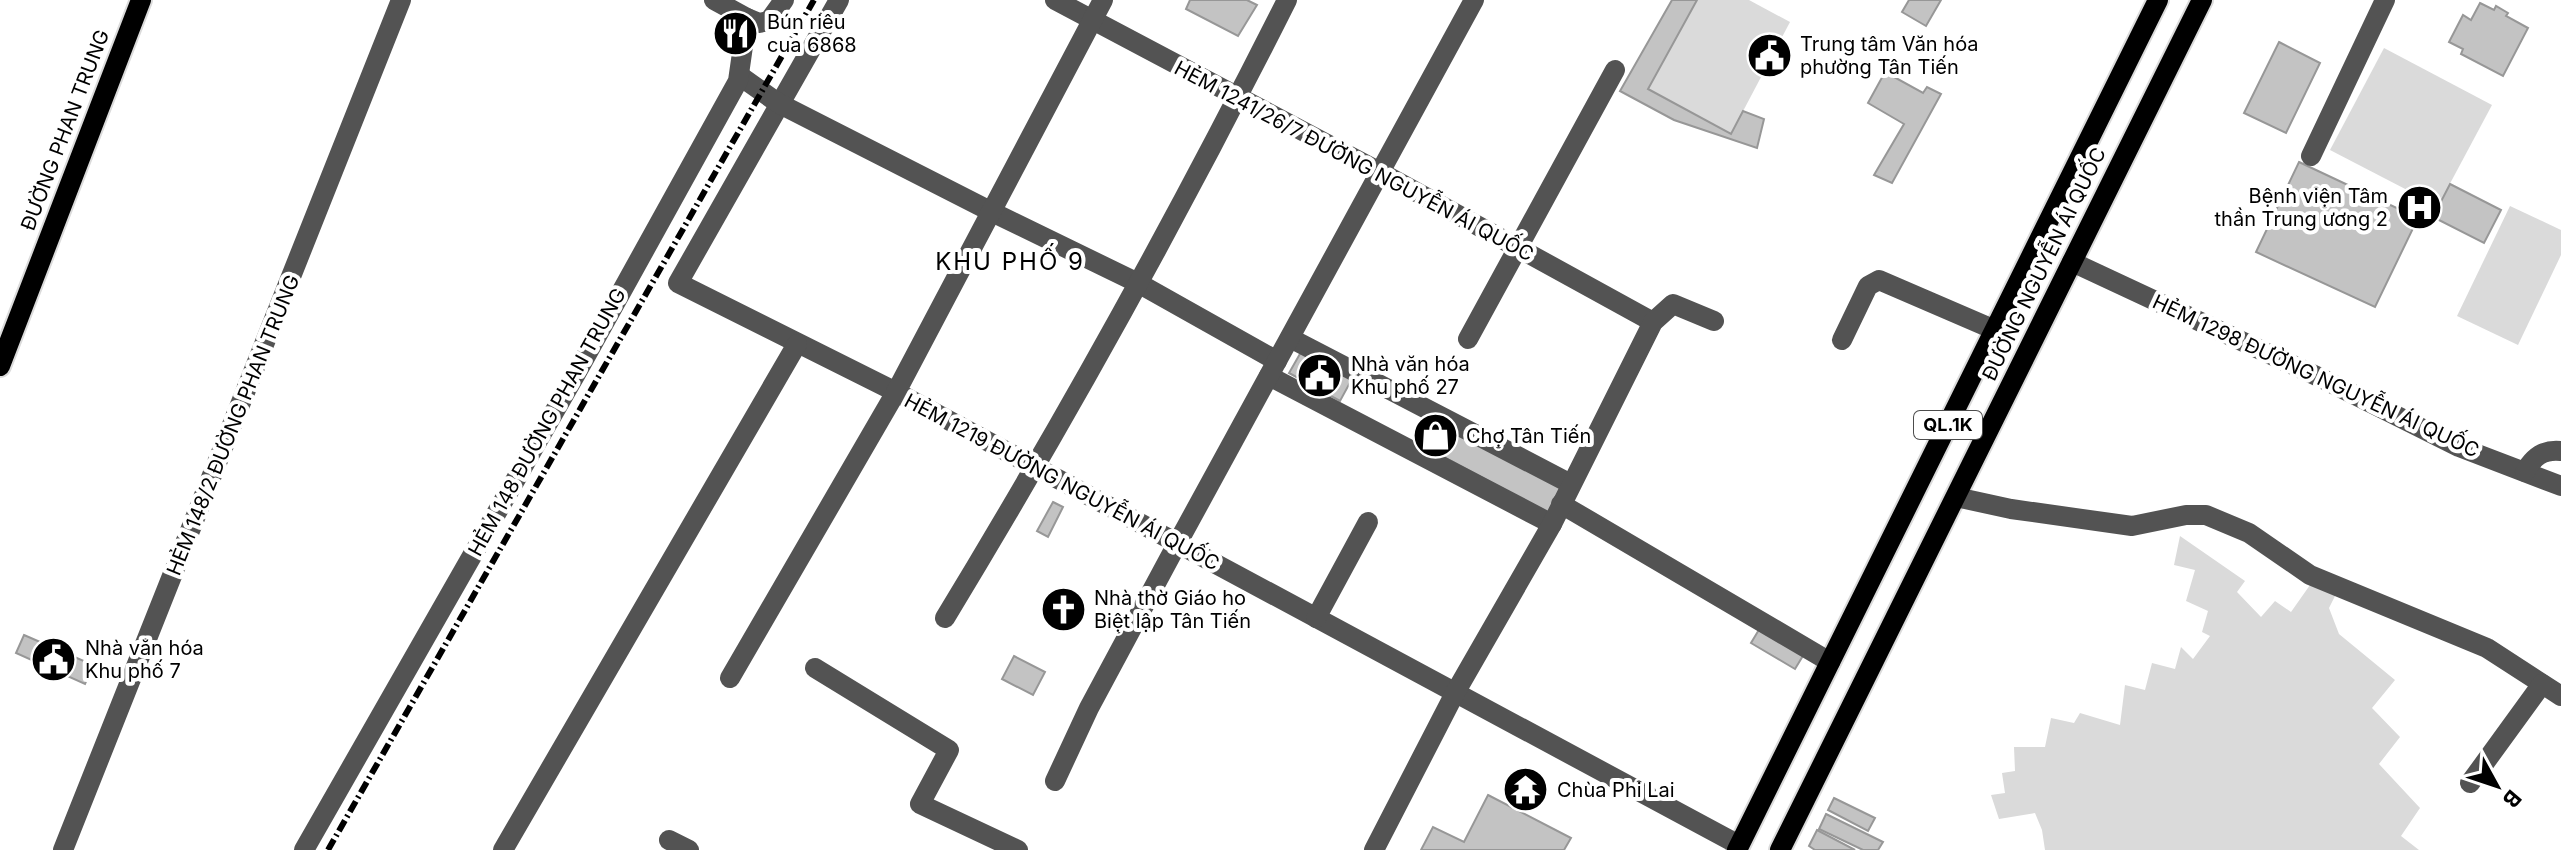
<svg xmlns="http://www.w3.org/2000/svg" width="2561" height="850" font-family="Inter,sans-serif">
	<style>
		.green { fill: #dadada }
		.building { fill: #c3c3c3; stroke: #979797; stroke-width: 2 }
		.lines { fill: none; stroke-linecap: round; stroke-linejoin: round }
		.major-casing { stroke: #dbdbdb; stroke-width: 24 }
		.minor { stroke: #535353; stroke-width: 20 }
		.major { stroke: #000; stroke-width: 20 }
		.rail { stroke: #000; stroke-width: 6; stroke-dasharray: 12 4 2 4; stroke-linecap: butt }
		.labels { text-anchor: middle; stroke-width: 8; stroke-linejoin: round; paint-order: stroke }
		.shield { fill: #fff; stroke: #4c4c4c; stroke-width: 2 }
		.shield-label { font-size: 18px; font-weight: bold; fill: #000 }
		.poi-label { font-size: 20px; fill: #000; stroke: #fff; text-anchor: start }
		.street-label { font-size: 20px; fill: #000; stroke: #fff }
		.quarter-label { font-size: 24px; letter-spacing: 2px; fill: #000; stroke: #fff }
	</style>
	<rect width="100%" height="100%" fill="#fff"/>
	<g class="green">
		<path d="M 1697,0 L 1749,0 L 1790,22 L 1731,134 L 1648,89 Z"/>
		<path d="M 2384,48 L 2492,105 L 2438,206 L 2330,150 Z"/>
		<path d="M 2510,206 L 2561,230 L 2561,255 L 2518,345 L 2457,316 Z"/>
		<path d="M 2180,536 L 2245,581 L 2237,592 L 2261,617 L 2275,601 L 2291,612 L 2310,585 L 2336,594 L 2329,608 L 2339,634 L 2395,680 L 2372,708 L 2400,737 L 2379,764 L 2420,808 L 2401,836 L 2419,850 L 2045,850 L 2042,830 L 2035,813 L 1999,819 L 1991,795 L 2005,793 L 2002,773 L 2015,771 L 2014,747 L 2045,747 L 2051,718 L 2074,723 L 2080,713 L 2120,725 L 2125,685 L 2145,690 L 2152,663 L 2175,669 L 2181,647 L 2193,659 L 2210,636 L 2202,632 L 2208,611 L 2186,601 L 2195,570 L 2174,565 Z"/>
	</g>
	<g class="building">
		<path d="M 1190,0 L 1247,0 L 1257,5 L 1238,36 L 1186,9 Z"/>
		<path d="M 1672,0 L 1697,0 L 1648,89 L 1731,134 L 1743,111 L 1764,119 L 1757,148 L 1674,120 L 1620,91 Z"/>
		<path d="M 1909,0 L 1941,0 L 1926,26 L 1902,12 Z"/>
		<path d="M 2480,3 L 2494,10 L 2496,6 L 2508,13 L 2506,16 L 2528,28 L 2503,76 L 2461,54 L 2463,49 L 2449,42 L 2463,15 L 2471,20 Z"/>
		<path d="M 2279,42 L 2320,63 L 2286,133 L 2244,113 Z"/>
		<path d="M 1885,72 L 1923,93 L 1927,87 L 1941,94 L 1892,183 L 1874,175 L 1904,124 L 1868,103 Z"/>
		<path d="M 2299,162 L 2418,218 L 2375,307 L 2256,252 Z"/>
		<path d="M 2450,184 L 2501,210 L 2484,243 L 2433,217 Z"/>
		<path d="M 1301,352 L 1352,379 L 1340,401 L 1289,373 Z"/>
		<path d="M 1441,425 L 1561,487 L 1548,513 L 1427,448 Z"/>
		<path d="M 1053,502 L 1063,507 L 1048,537 L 1037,531 Z"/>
		<path d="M 1760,628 L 1804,654 L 1795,669 L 1751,643 Z"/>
		<path d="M 24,635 L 93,665 L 85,684 L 16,653 Z"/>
		<path d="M 1014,656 L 1045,672 L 1033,695 L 1002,679 Z"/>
		<path d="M 1488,795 L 1571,838 L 1564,850 L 1421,850 L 1433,827 L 1464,842 Z"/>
		<path d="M 1834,798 L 1875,818 L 1868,831 L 1828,810 Z"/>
		<path d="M 1826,814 L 1883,842 L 1878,850 L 1863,850 L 1819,829 Z"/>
		<path d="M 1817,830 L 1855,850 L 1815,850 L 1809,846 Z"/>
	</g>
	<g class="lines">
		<defs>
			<g id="major">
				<path d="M 0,366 L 141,0"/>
				<path d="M 1737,850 L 2158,0"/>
				<path d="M 1780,850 L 2202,0"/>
			</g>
		</defs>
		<use href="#major" class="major-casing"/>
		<g class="minor">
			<path d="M 839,0 L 678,283 L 896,392 L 1739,845"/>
			<path d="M 1055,0 L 1380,172 L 1653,322"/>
			<path d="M 747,18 L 759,23 L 769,21 L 784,0"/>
			<path d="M 740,76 L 778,103 L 992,212 L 1138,283 L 1277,361"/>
			<path d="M 2311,156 L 2385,0"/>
			<path d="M 2072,262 L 2323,379 L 2459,447 L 2561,486"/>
			<path d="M 1290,338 L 1571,484"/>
			<path d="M 1468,339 L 1615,70"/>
			<path d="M 1842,340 L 1868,286 L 1879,280 L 1995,330"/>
			<path d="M 1269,376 L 1552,524"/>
			<path d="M 2525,472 C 2533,457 2543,449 2561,451"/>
			<path d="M 1956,497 L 2011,509 L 2132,526 L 2186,515 L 2206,515 L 2249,533 L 2310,575 L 2487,648 L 2561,696"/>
			<path d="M 1561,504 L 1830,662"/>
			<path d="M 945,618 C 1067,417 1181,211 1287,0"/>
			<path d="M 1316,618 L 1368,522"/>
			<path d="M 815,668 L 949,750 L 920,804 L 1018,850"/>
			<path d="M 730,678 L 896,392 L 1103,0"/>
			<path d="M 1055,781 L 1089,708 L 1177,544 L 1474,0"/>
			<path d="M 2470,783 L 2542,684"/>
			<path d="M 669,840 L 689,850"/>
			<path d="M 63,850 L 401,0"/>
			<path d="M 304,850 L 577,372 L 738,81 L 747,18 L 714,0"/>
			<path d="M 503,850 L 797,344"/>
			<path d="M 1374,850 L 1455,693 L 1552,524 L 1653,322 L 1673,304 L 1714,321"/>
		</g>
		<use href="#major" class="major"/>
		<path class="rail" d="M 328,850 L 814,0"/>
	</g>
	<defs>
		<symbol id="restaurant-disc" viewBox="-11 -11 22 22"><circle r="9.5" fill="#000" stroke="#fff"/><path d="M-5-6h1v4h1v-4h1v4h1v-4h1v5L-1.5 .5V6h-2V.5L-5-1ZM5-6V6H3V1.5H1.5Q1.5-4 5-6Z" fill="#fff"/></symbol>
		<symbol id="civic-disc" viewBox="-11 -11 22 22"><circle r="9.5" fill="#000" stroke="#fff"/><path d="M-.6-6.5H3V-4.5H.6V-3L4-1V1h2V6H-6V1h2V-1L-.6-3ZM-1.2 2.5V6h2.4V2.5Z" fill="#fff"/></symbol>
		<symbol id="hospital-disc" viewBox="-11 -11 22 22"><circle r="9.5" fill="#000" stroke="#fff"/><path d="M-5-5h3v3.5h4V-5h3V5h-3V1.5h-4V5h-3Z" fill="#fff"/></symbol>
		<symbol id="shop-disc" viewBox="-11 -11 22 22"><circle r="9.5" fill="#000" stroke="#fff"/><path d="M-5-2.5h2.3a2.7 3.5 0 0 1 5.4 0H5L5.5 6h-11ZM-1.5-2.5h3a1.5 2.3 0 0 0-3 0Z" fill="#fff"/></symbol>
		<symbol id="church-disc" viewBox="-11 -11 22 22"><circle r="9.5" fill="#000" stroke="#fff"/><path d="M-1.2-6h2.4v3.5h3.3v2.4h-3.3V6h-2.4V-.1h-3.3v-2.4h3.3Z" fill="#fff"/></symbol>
		<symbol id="temple-disc" viewBox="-11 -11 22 22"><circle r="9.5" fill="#000" stroke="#fff"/><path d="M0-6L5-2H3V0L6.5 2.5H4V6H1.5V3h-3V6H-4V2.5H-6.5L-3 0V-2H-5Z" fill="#fff"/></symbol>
	</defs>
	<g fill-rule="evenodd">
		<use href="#restaurant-disc" x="710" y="8" width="51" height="51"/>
		<use href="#civic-disc" x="1744" y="30" width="51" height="51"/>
		<use href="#hospital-disc" x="2394" y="182" width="51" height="51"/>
		<use href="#civic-disc" x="1294" y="350" width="51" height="51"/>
		<use href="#shop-disc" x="1410" y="410" width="51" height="51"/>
		<use href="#church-disc" x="1038" y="584" width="51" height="51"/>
		<use href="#civic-disc" x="28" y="634" width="51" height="51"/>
		<use href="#temple-disc" x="1500" y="764" width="51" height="51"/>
	</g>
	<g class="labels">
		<rect class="shield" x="1914" y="411" width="68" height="28" rx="6"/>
		<g class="shield-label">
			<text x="1948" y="431">QL.1K</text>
		</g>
		<g class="poi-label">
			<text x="767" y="29">Bún riêu<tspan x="767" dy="23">cua 6868</tspan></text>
			<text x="1800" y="51">Trung tâm Văn hóa<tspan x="1800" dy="23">phường Tân Tiến</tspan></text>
			<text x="2388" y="203" text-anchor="end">Bệnh viện Tâm<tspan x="2388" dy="23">thần Trung ương 2</tspan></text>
			<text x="1351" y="371">Nhà văn hóa<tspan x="1351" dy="23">Khu phố 27</tspan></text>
			<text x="1466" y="443">Chợ Tân Tiến</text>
			<text x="1094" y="605">Nhà thờ Giáo họ<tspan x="1094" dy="23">Biệt lập Tân Tiến</tspan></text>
			<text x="85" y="655">Nhà văn hóa<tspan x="85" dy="23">Khu phố 7</tspan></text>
			<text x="1557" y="797">Chùa Phi Lai</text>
		</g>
		<g class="street-label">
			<text transform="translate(65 130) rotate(-69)" y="7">ĐƯỜNG PHAN TRUNG</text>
			<text transform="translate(1354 161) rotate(28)" y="7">HẺM 1241/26/7 ĐƯỜNG NGUYỄN ÁI QUỐC</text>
			<text transform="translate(2044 264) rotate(-64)" y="7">ĐƯỜNG NGUYỄN ÁI QUỐC</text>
			<text transform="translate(2316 376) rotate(25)" y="7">HẺM 1298 ĐƯỜNG NGUYỄN ÁI QUỐC</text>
			<text transform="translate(547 422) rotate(-61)" y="7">HẺM 148 ĐƯỜNG PHAN TRUNG</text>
			<text transform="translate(233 425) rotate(-68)" y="7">HẺM 148/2 ĐƯỜNG PHAN TRUNG</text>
			<text transform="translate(1062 482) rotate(28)" y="7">HẺM 1219 ĐƯỜNG NGUYỄN ÁI QUỐC</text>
		</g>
		<g class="quarter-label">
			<text x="1010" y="270">KHU PHỐ 9</text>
		</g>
	</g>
	<g transform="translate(2497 786) rotate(130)" stroke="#ffffff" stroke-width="6" paint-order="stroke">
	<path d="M0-6L14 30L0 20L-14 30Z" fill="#000000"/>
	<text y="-12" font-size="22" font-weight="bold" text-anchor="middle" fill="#000000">B</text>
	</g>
</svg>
